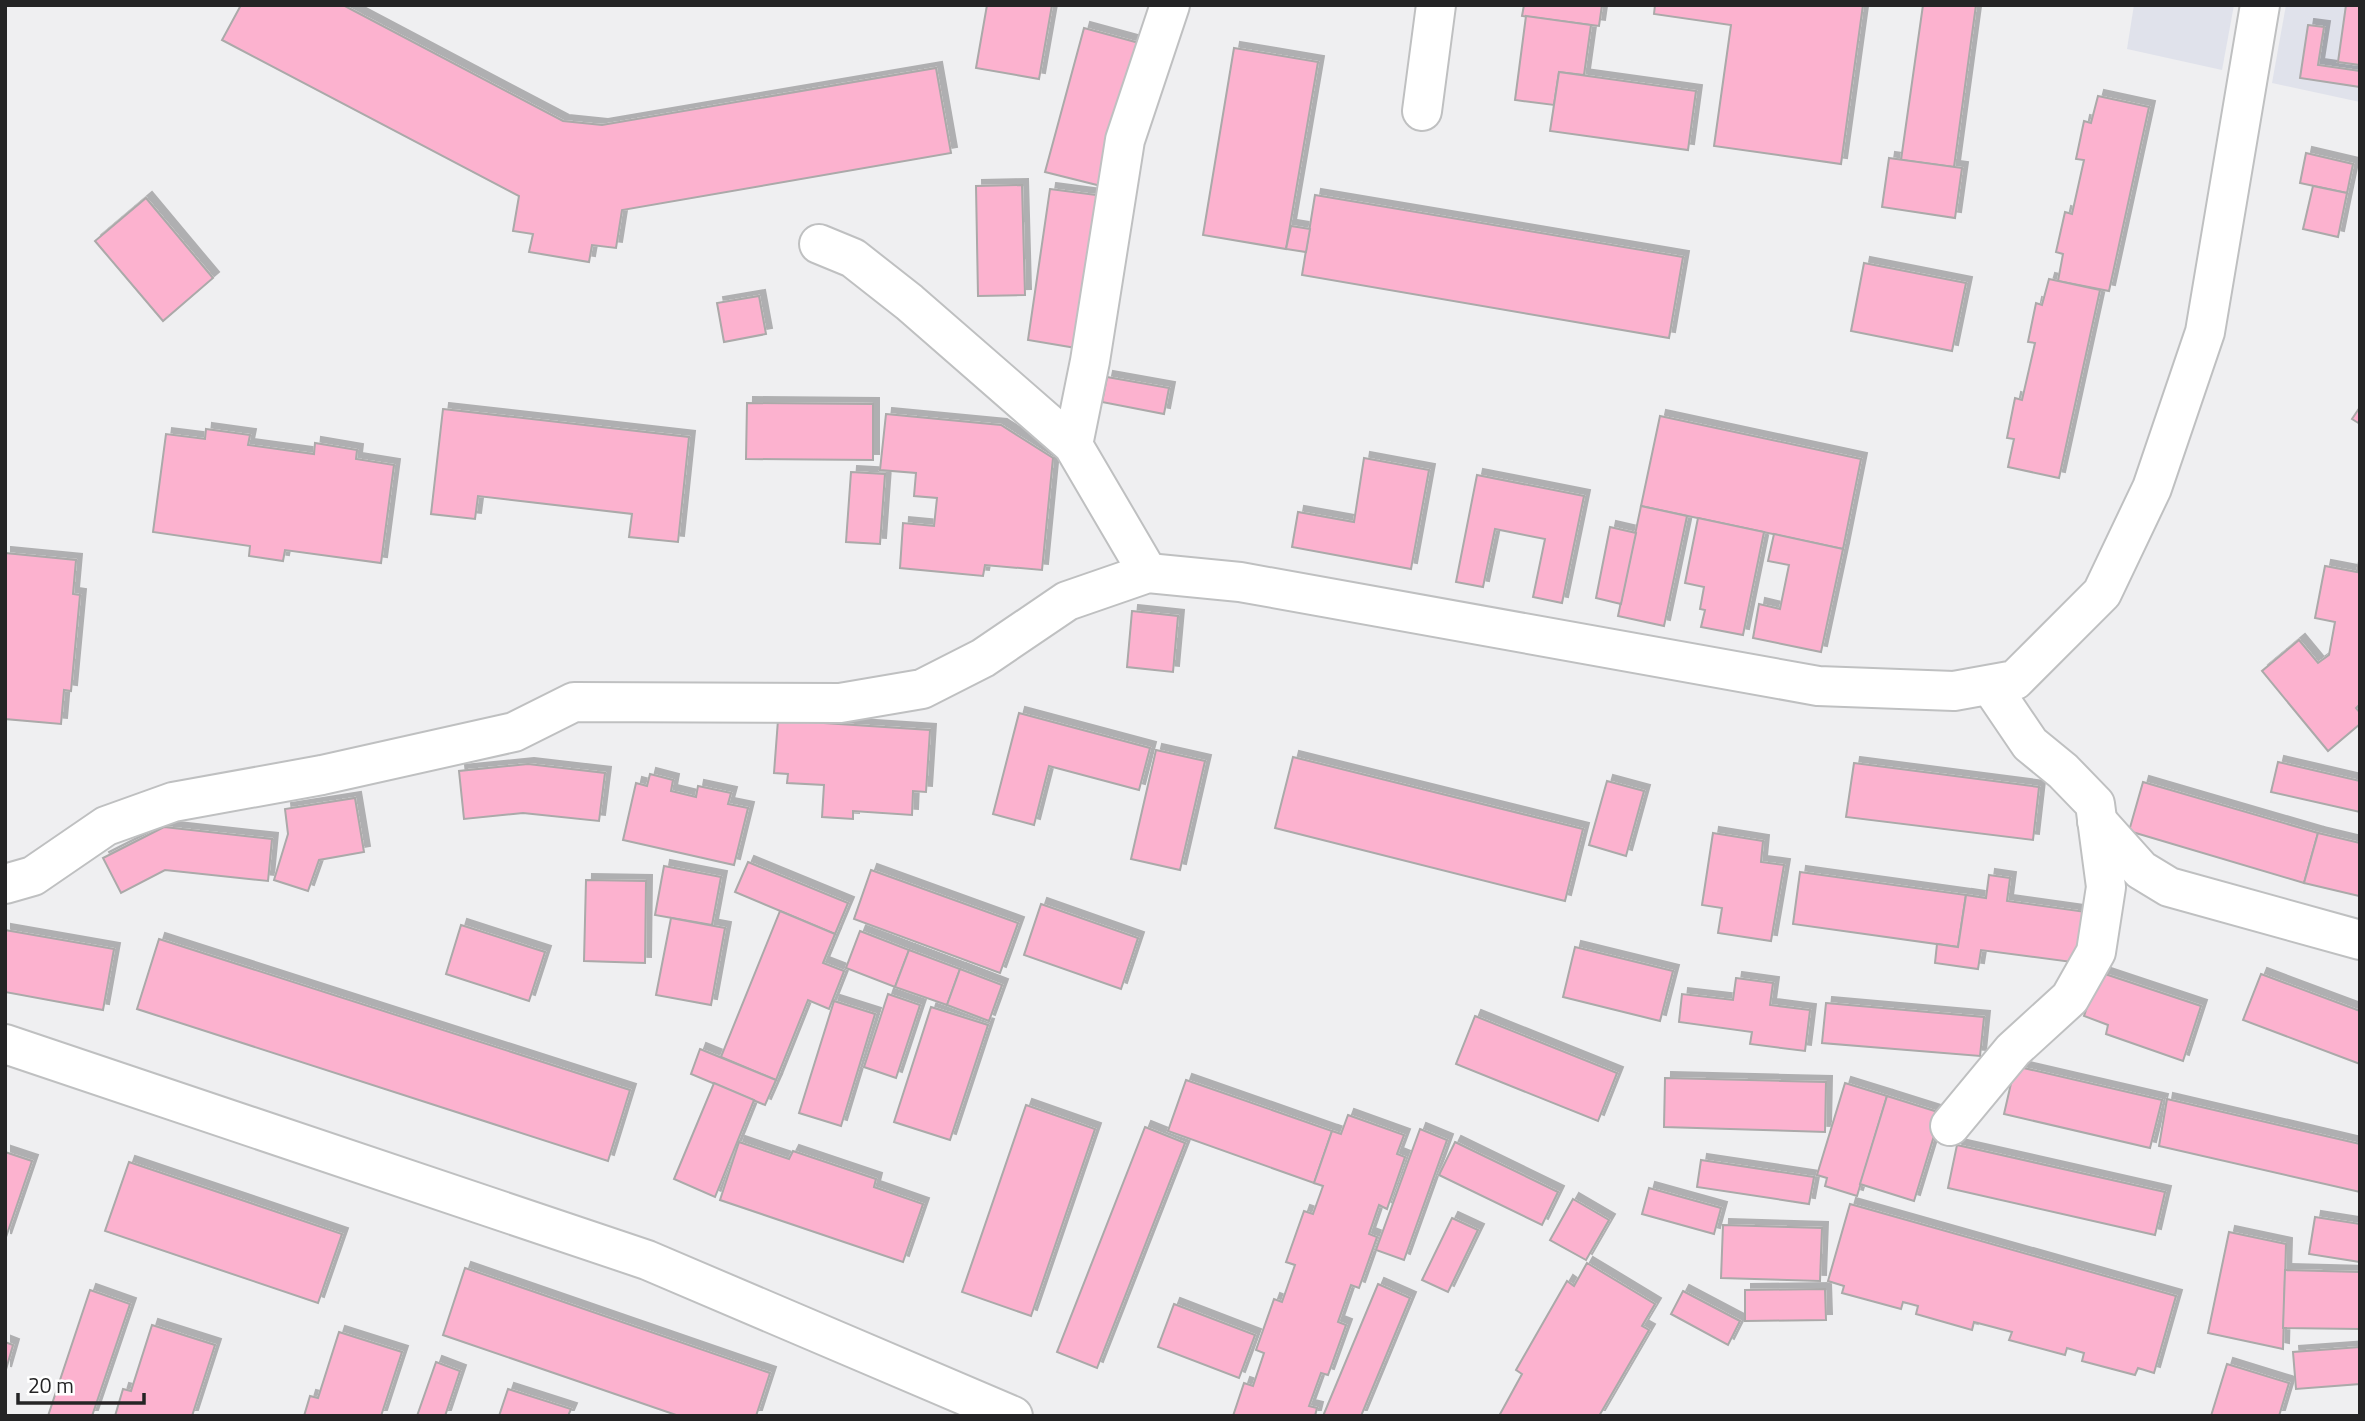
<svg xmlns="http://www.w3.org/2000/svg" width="2365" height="1421" font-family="'Titillium Web',sans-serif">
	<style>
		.built { fill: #e0e2eb }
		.building { fill: #fcb2cf; stroke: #aba9a9; stroke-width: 2; filter: url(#shadow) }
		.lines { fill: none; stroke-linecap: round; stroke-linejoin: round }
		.minor-casing { stroke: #bfc0c1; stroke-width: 42 }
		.tertiary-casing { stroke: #bfc0c1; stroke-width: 42 }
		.minor { stroke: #fff; stroke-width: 38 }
		.tertiary { stroke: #fff; stroke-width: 38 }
	</style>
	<defs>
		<filter id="shadow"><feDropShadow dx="6" dy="-6" stdDeviation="0" flood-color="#0004"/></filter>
	</defs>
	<rect width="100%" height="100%" fill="#efeff1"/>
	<g class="built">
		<path d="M 2134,5 L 2234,5 L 2222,70 L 2127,49 Z"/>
		<path d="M 2286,5 L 2360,5 L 2360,102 L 2272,83 Z"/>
	</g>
	<g class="building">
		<path d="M 241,5 L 343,5 L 563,121 L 602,125 L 936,68 L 951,153 L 622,210 L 616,248 L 592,245 L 589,262 L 529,252 L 533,234 L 513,231 L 519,196 L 222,40 Z"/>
		<path d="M 987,5 L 1052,5 L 1039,79 L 976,68 Z"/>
		<path d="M 1524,5 L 1602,5 L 1599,26 L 1522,16 Z"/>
		<path d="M 1655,5 L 1863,5 L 1841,164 L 1714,146 L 1731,25 L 1654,14 Z"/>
		<path d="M 1923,5 L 1976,5 L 1954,167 L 1901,160 Z"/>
		<path d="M 2346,5 L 2360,5 L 2360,65 L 2338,62 Z"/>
		<path d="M 1526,16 L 1591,25 L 1584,75 L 1559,72 L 1554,105 L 1515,100 Z"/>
		<path d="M 2308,25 L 2324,27 L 2318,65 L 2360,71 L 2360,87 L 2300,78 Z"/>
		<path d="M 1084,28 L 1139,43 L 1101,186 L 1045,172 Z"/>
		<path d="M 1234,48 L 1318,62 L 1286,249 L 1203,235 Z"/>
		<path d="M 1559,72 L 1696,91 L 1688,150 L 1550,131 Z"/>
		<path d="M 2098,96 L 2149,107 L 2109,291 L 2058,281 L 2063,254 L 2056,252 L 2065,212 L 2072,214 L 2084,160 L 2076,159 L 2084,121 L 2091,123 Z"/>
		<path d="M 2306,153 L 2353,164 L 2347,193 L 2300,183 Z"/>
		<path d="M 1889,158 L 1962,168 L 1955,218 L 1882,207 Z"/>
		<path d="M 1022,185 L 1025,295 L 978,296 L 976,186 Z"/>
		<path d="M 2313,186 L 2347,193 L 2338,237 L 2303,229 Z"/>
		<path d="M 1050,189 L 1104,196 L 1082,349 L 1028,340 Z"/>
		<path d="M 1315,195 L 1683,257 L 1669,338 L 1302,275 Z"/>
		<path d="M 146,198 L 213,278 L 163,321 L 95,241 Z"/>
		<path d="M 1291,226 L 1310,229 L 1306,252 L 1286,249 Z"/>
		<path d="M 1864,263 L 1966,283 L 1952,351 L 1851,331 Z"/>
		<path d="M 2049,279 L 2100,290 L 2059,478 L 2008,467 L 2014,439 L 2007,438 L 2015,398 L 2022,400 L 2035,343 L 2028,342 L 2036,303 L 2042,305 Z"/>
		<path d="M 759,296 L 766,334 L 724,342 L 717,303 Z"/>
		<path d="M 1107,377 L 1169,388 L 1164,414 L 1102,402 Z"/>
		<path d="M 747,403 L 873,404 L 873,460 L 746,459 Z"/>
		<path d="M 2360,407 L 2360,424 L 2352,419 Z"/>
		<path d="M 443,409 L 689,437 L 678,542 L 629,537 L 632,514 L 478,496 L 475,519 L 431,514 Z"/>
		<path d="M 886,414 L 1001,425 L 1053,458 L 1042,570 L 985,565 L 983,576 L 900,568 L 903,523 L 934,526 L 937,498 L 914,496 L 916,473 L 880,470 Z"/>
		<path d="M 1660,416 L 1861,459 L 1843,549 L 1641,506 Z"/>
		<path d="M 206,429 L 250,435 L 248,445 L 314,454 L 315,443 L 357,450 L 356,459 L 394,465 L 381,563 L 285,550 L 283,561 L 249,556 L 250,546 L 153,532 L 166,434 L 205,439 Z"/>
		<path d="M 1364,458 L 1429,470 L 1411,569 L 1292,547 L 1298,512 L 1354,522 Z"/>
		<path d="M 851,472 L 885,474 L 880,544 L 846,542 Z"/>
		<path d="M 1477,475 L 1584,496 L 1562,603 L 1533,597 L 1545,539 L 1495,529 L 1483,587 L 1456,582 Z"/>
		<path d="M 1641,506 L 1687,516 L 1664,626 L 1618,616 Z"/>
		<path d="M 1698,518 L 1764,532 L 1743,635 L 1701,627 L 1705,610 L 1700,609 L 1704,587 L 1685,583 Z"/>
		<path d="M 1610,527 L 1636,533 L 1621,604 L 1596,598 Z"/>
		<path d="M 1774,534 L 1843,549 L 1821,652 L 1753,638 L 1759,604 L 1780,609 L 1789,565 L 1768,561 Z"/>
		<path d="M 5,553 L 76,560 L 73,594 L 80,595 L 71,691 L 64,690 L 61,724 L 5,719 Z"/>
		<path d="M 2360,556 L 2360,704 L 2356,708 L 2360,713 L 2360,724 L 2328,751 L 2262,671 L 2299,640 L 2318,663 L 2329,655 L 2335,622 L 2315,618 L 2325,566 L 2357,572 Z"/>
		<path d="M 1132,611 L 1178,616 L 1173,672 L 1127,667 Z"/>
		<path d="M 1019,713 L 1150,748 L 1139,790 L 1049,766 L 1034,825 L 993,814 Z"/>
		<path d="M 778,720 L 930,730 L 926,792 L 913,791 L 912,815 L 853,811 L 853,819 L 822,817 L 824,785 L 787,783 L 788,774 L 774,773 Z"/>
		<path d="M 1156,750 L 1205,761 L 1180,870 L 1131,859 Z"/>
		<path d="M 1293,757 L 1583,829 L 1565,901 L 1275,828 Z"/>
		<path d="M 2278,762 L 2360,781 L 2360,812 L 2271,792 Z"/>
		<path d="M 1854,763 L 2039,787 L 2033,840 L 1846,817 Z"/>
		<path d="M 528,764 L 605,773 L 599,821 L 523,813 L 464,819 L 459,771 Z"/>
		<path d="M 650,774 L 673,780 L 671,791 L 696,797 L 698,786 L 731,793 L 728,804 L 748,808 L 734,865 L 623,840 L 636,783 L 647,786 Z"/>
		<path d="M 1607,781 L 1644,791 L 1626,856 L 1589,845 Z"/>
		<path d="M 2143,782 L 2318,833 L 2304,883 L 2129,831 Z"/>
		<path d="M 355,798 L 364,852 L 319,860 L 308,891 L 274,880 L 288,834 L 285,809 Z"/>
		<path d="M 164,827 L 272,839 L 268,881 L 165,870 L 121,893 L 103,858 Z"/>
		<path d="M 1713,833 L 1763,841 L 1761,862 L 1784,865 L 1771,941 L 1718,933 L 1722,908 L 1702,905 Z"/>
		<path d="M 2318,833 L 2360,843 L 2359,896 L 2304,883 Z"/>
		<path d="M 748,862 L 848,903 L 835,934 L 735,892 Z"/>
		<path d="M 664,866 L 721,877 L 712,925 L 655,915 Z"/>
		<path d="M 871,870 L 1018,923 L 1000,973 L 854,919 Z"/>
		<path d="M 1800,872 L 1966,895 L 1958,947 L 1793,924 Z"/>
		<path d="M 1989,875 L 2010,878 L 2007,901 L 2086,912 L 2079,963 L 1981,950 L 1978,969 L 1935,963 L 1937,944 L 1958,947 L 1966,895 L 1986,898 Z"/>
		<path d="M 586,880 L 646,881 L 645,963 L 584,961 Z"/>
		<path d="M 1041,904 L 1138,938 L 1121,989 L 1024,955 Z"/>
		<path d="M 780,911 L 835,934 L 823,963 L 844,971 L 829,1009 L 808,1000 L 776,1080 L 721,1057 Z"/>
		<path d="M 671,918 L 725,928 L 711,1005 L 656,995 Z"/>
		<path d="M 461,925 L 545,952 L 529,1001 L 446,974 Z"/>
		<path d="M 5,930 L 114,949 L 103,1010 L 5,992 Z"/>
		<path d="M 860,931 L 909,950 L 895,987 L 846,968 Z"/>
		<path d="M 159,939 L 630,1090 L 608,1161 L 137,1009 Z"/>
		<path d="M 1575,947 L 1673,971 L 1660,1021 L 1563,997 Z"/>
		<path d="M 909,950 L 960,969 L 947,1005 L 895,987 Z"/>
		<path d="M 960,969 L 1002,985 L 989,1021 L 947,1005 Z"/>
		<path d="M 2099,972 L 2201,1006 L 2183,1061 L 2106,1034 L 2108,1025 L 2084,1016 Z"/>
		<path d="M 2261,974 L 2360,1011 L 2360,1064 L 2243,1020 Z"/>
		<path d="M 1736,978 L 1773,983 L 1770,1005 L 1810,1010 L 1805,1051 L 1750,1044 L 1752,1032 L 1679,1022 L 1682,994 L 1733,1000 Z"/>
		<path d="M 888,994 L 920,1005 L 896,1078 L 864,1067 Z"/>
		<path d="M 834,1001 L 875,1014 L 841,1126 L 799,1113 Z"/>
		<path d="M 1826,1003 L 1984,1017 L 1980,1056 L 1822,1043 Z"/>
		<path d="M 931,1007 L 988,1025 L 950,1140 L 894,1122 Z"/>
		<path d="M 1475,1016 L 1617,1073 L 1598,1121 L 1456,1064 Z"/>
		<path d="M 700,1049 L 776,1080 L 765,1105 L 691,1074 Z"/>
		<path d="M 2015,1066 L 2162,1100 L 2150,1148 L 2004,1114 Z"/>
		<path d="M 1665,1078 L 1826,1082 L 1825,1132 L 1664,1127 Z"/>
		<path d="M 1186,1080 L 1332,1131 L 1314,1183 L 1168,1131 Z"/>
		<path d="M 714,1083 L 754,1100 L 715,1197 L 674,1179 Z"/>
		<path d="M 1845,1083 L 1887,1096 L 1857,1196 L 1825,1186 L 1827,1178 L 1817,1175 Z"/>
		<path d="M 1887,1096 L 1941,1113 L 1914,1201 L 1860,1184 Z"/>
		<path d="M 2167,1099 L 2360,1144 L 2360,1192 L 2159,1146 Z"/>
		<path d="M 1026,1105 L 1095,1129 L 1031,1316 L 962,1292 Z"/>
		<path d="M 1348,1115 L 1404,1135 L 1397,1154 L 1405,1157 L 1387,1209 L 1379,1205 L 1369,1234 L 1377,1237 L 1359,1288 L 1351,1285 L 1338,1322 L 1346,1325 L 1328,1375 L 1321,1373 L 1309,1406 L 1317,1408 L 1315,1416 L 1233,1416 L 1244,1383 L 1253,1386 L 1264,1353 L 1256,1350 L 1274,1299 L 1282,1302 L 1295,1265 L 1286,1262 L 1304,1211 L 1313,1214 L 1323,1186 L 1314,1183 L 1332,1131 L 1341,1134 Z"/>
		<path d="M 1145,1127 L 1185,1143 L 1097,1368 L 1057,1352 Z"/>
		<path d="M 1420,1129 L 1447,1140 L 1404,1260 L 1376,1250 Z"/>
		<path d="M 739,1142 L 789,1159 L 793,1151 L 876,1179 L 874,1187 L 923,1204 L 903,1262 L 720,1200 Z"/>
		<path d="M 1455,1142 L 1558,1192 L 1542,1225 L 1439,1175 Z"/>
		<path d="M 1957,1145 L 2165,1192 L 2155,1235 L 1948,1188 Z"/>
		<path d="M 5,1152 L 32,1161 L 5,1240 Z"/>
		<path d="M 1701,1160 L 1814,1177 L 1809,1204 L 1697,1187 Z"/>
		<path d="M 129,1162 L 342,1234 L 318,1303 L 105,1231 Z"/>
		<path d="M 1649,1188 L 1721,1208 L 1714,1234 L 1642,1214 Z"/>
		<path d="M 1573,1199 L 1609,1220 L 1586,1260 L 1550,1240 Z"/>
		<path d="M 1850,1204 L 2176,1296 L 2154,1373 L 2138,1368 L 2135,1375 L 2082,1361 L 2084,1353 L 2067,1348 L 2065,1355 L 2009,1340 L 2012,1332 L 1974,1322 L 1972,1330 L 1916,1314 L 1918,1306 L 1903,1302 L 1901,1309 L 1842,1293 L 1844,1286 L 1828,1281 Z"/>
		<path d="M 2315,1217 L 2360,1224 L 2360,1262 L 2309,1254 Z"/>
		<path d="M 1452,1218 L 1478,1230 L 1448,1292 L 1422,1280 Z"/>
		<path d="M 1723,1225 L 1822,1228 L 1820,1281 L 1721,1278 Z"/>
		<path d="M 2229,1232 L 2286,1244 L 2283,1349 L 2208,1333 Z"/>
		<path d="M 1587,1263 L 1655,1304 L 1642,1326 L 1649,1330 L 1599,1416 L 1499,1416 L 1522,1374 L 1516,1370 L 1567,1281 L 1574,1286 Z"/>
		<path d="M 465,1268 L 770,1373 L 756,1416 L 679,1416 L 443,1335 Z"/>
		<path d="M 2285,1270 L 2360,1272 L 2360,1329 L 2283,1328 Z"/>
		<path d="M 1378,1284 L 1410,1298 L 1361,1416 L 1323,1416 Z"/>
		<path d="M 1825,1289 L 1826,1320 L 1745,1321 L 1745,1290 Z"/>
		<path d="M 90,1290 L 130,1304 L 92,1416 L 48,1416 Z"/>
		<path d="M 1683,1291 L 1740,1321 L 1728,1345 L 1671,1314 Z"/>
		<path d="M 1174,1304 L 1255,1335 L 1239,1378 L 1158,1347 Z"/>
		<path d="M 152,1325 L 215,1345 L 192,1416 L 115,1416 L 123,1389 L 131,1391 Z"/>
		<path d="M 339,1332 L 402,1352 L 381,1416 L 304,1416 L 310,1396 L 318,1398 Z"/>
		<path d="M 5,1342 L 13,1345 L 5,1373 Z"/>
		<path d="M 2360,1347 L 2360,1384 L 2296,1389 L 2293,1352 Z"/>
		<path d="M 436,1362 L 460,1371 L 445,1416 L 417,1416 Z"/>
		<path d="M 2227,1364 L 2289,1383 L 2279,1416 L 2211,1416 Z"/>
		<path d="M 508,1389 L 571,1409 L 568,1416 L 499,1416 Z"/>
	</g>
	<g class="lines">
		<defs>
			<g id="minor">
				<path d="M 1422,111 L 1436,5"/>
				<path d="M 819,244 L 853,258 L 909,302 L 1073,445 L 1148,573"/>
				<path d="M 1073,445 L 1090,361 L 1125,140 L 1170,5"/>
				<path d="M 2097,821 L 2141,870 L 2169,887 L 2360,940"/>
				<path d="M 5,884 L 33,876 L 106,826 L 173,802 L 322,775 L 514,732 L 574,702 L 840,703 L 922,689 L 983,658 L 1067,601 L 1148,573 L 1240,582 L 1818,686 L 1954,691 L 2015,680 L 2102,593 L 2152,488 L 2205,332 L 2260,5"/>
				<path d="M 1950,1126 L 2013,1050 L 2070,998 L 2096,952 L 2106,887 L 2095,804 L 2063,771 L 2030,744 L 1990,685"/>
			</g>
			<path id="tertiary" d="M 5,1044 L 647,1260 L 1013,1416"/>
		</defs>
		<use href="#minor" class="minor-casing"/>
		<use href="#tertiary" class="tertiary-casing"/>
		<use href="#minor" class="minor"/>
		<use href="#tertiary" class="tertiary"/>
	</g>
	<rect width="2365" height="1421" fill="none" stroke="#242425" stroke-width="14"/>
	<path d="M18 1393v10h126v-10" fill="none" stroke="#242425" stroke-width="3.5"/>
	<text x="28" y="1393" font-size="21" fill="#242425" stroke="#ffffff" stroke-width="5" paint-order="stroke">20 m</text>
</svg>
